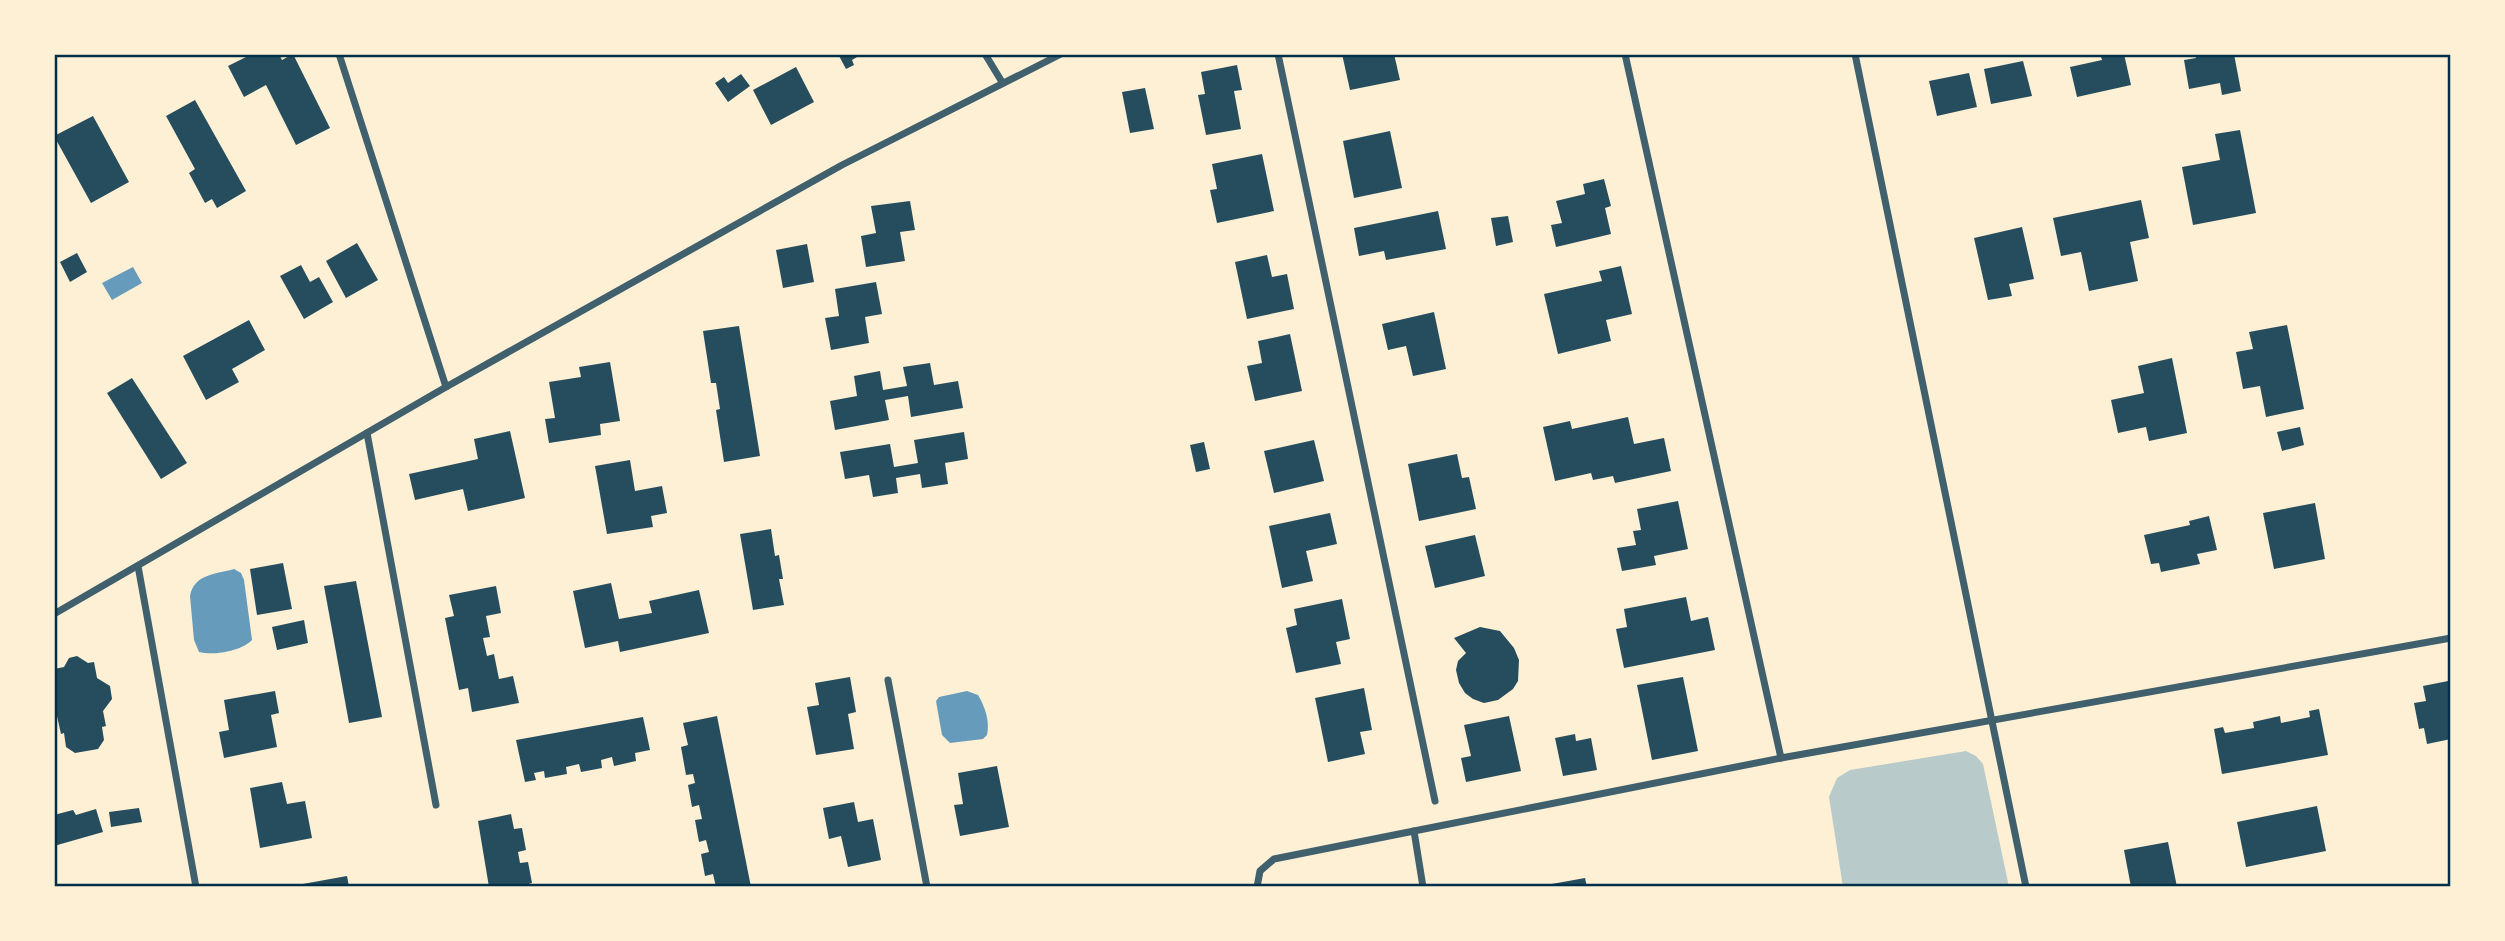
<svg xmlns="http://www.w3.org/2000/svg" width="2505" height="941" font-family="Ubuntu,sans-serif">
	<style>
		.green { fill: #b9caca }
		.water { fill: #669bbc }
		.building { fill: #264d5e }
		.lines { fill: none; stroke-linecap: round; stroke-linejoin: round }
		.minor { stroke: #3f606c; stroke-width: 7 }
		.neatline { fill: none; stroke: #003049; stroke-width: 2.5 }
	</style>
	<rect width="100%" height="100%" fill="#fdf0d5"/>
	<path class="green" d="M 1966,751 L 1976,756 L 1983,764 L 2009,887 L 1843,887 L 1829,797 L 1837,778 L 1850,770 Z"/>
	<g class="water">
		<path d="M 133,267 L 142,283 L 112,300 L 102,283 Z"/>
		<path d="M 234,569 L 241,573 L 244,580 L 252,640 C 242,651 213,656 199,652 L 194,640 L 190,596 C 194,574 216,574 234,569 Z"/>
		<path d="M 967,691 L 978,695 C 985,707 990,721 987,735 L 983,739 L 950,743 L 942,735 L 936,701 L 939,697 Z"/>
	</g>
	<g class="building">
		<path d="M 252,54 L 279,54 L 282,60 L 293,54 L 330,128 L 296,145 L 266,85 L 244,97 L 228,66 Z"/>
		<path d="M 838,54 L 862,54 L 852,60 L 854,65 L 846,69 Z"/>
		<path d="M 1342,54 L 1394,54 L 1400,80 L 1350,90 Z"/>
		<path d="M 2100,54 L 2124,54 L 2131,85 L 2077,97 L 2070,67 L 2102,60 Z"/>
		<path d="M 2195,54 L 2234,54 L 2241,91 L 2222,95 L 2220,83 L 2189,89 L 2184,60 L 2196,58 Z"/>
		<path d="M 2023,61 L 2032,96 L 1991,104 L 1984,69 Z"/>
		<path d="M 1237,65 L 1242,90 L 1234,91 L 1241,129 L 1206,135 L 1198,95 L 1205,94 L 1201,72 Z"/>
		<path d="M 796,67 L 814,102 L 771,125 L 753,90 Z"/>
		<path d="M 1969,73 L 1977,107 L 1937,116 L 1929,81 Z"/>
		<path d="M 741,74 L 750,86 L 728,102 L 715,83 L 724,77 L 728,83 Z"/>
		<path d="M 1145,88 L 1154,129 L 1130,133 L 1122,92 Z"/>
		<path d="M 195,100 L 246,191 L 217,208 L 212,199 L 205,203 L 189,173 L 195,169 L 166,116 Z"/>
		<path d="M 93,116 L 129,182 L 91,203 L 54,136 Z"/>
		<path d="M 2240,130 L 2256,213 L 2193,225 L 2182,167 L 2220,160 L 2215,134 Z"/>
		<path d="M 1390,131 L 1402,188 L 1354,198 L 1343,141 Z"/>
		<path d="M 1262,154 L 1274,211 L 1217,223 L 1210,190 L 1217,189 L 1212,164 Z"/>
		<path d="M 1604,179 L 1611,206 L 1605,208 L 1611,234 L 1556,247 L 1551,225 L 1562,223 L 1556,201 L 1585,194 L 1583,184 Z"/>
		<path d="M 2141,200 L 2149,238 L 2130,242 L 2138,281 L 2089,291 L 2081,252 L 2061,256 L 2053,218 Z"/>
		<path d="M 910,201 L 915,230 L 900,232 L 905,261 L 866,267 L 861,236 L 876,233 L 871,206 Z"/>
		<path d="M 1438,211 L 1446,249 L 1386,260 L 1384,251 L 1359,256 L 1354,228 Z"/>
		<path d="M 1508,216 L 1513,242 L 1496,246 L 1491,218 Z"/>
		<path d="M 2022,227 L 2034,279 L 2009,284 L 2012,296 L 1988,300 L 1974,238 Z"/>
		<path d="M 357,243 L 378,280 L 346,298 L 326,261 Z"/>
		<path d="M 807,244 L 814,282 L 783,288 L 776,250 Z"/>
		<path d="M 77,253 L 87,272 L 70,282 L 60,262 Z"/>
		<path d="M 1267,255 L 1272,277 L 1287,274 L 1294,309 L 1247,319 L 1235,262 Z"/>
		<path d="M 301,265 L 310,282 L 319,277 L 333,302 L 304,319 L 280,276 Z"/>
		<path d="M 1621,266 L 1632,314 L 1606,320 L 1611,341 L 1558,354 L 1544,294 L 1602,281 L 1599,271 Z"/>
		<path d="M 876,282 L 882,314 L 865,317 L 869,343 L 831,350 L 825,318 L 839,316 L 835,289 Z"/>
		<path d="M 1434,312 L 1446,369 L 1413,376 L 1406,346 L 1388,350 L 1382,324 Z"/>
		<path d="M 249,320 L 265,350 L 232,369 L 239,382 L 206,400 L 183,356 Z"/>
		<path d="M 2287,325 L 2304,409 L 2266,417 L 2260,386 L 2243,389 L 2236,352 L 2253,349 L 2249,332 Z"/>
		<path d="M 739,326 L 760,456 L 724,462 L 716,410 L 720,409 L 716,383 L 711,383 L 703,331 Z"/>
		<path d="M 1290,334 L 1302,391 L 1255,401 L 1247,366 L 1262,363 L 1258,341 Z"/>
		<path d="M 2172,358 L 2187,433 L 2149,441 L 2146,427 L 2118,433 L 2111,400 L 2144,393 L 2138,366 Z"/>
		<path d="M 610,362 L 620,421 L 600,424 L 601,435 L 549,443 L 545,419 L 555,418 L 549,382 L 581,377 L 579,367 Z"/>
		<path d="M 930,363 L 934,385 L 958,381 L 963,408 L 911,417 L 908,396 L 885,400 L 889,420 L 835,430 L 830,401 L 857,396 L 854,376 L 880,371 L 883,390 L 907,386 L 903,367 Z"/>
		<path d="M 132,378 L 187,463 L 161,479 L 107,393 Z"/>
		<path d="M 1628,417 L 1634,444 L 1664,438 L 1671,471 L 1615,483 L 1613,476 L 1593,480 L 1591,473 L 1555,481 L 1543,427 L 1570,421 L 1572,429 Z"/>
		<path d="M 2300,427 L 2304,445 L 2282,451 L 2277,432 Z"/>
		<path d="M 510,431 L 525,498 L 468,511 L 463,489 L 415,500 L 409,474 L 478,459 L 474,439 Z"/>
		<path d="M 964,432 L 968,459 L 945,463 L 948,484 L 922,488 L 920,474 L 896,478 L 898,493 L 873,497 L 869,475 L 845,479 L 840,452 L 890,444 L 894,467 L 918,463 L 914,440 Z"/>
		<path d="M 1314,440 L 1324,481 L 1274,493 L 1264,451 Z"/>
		<path d="M 1204,442 L 1210,469 L 1196,472 L 1190,445 Z"/>
		<path d="M 1457,454 L 1462,478 L 1469,477 L 1476,509 L 1419,521 L 1408,464 Z"/>
		<path d="M 630,460 L 635,491 L 662,486 L 667,513 L 651,516 L 653,527 L 607,534 L 595,466 Z"/>
		<path d="M 1678,501 L 1688,549 L 1654,556 L 1656,565 L 1622,571 L 1617,548 L 1636,545 L 1633,531 L 1641,530 L 1637,509 Z"/>
		<path d="M 2315,503 L 2325,559 L 2274,569 L 2263,513 Z"/>
		<path d="M 1330,513 L 1337,544 L 1306,551 L 1313,581 L 1282,588 L 1269,526 Z"/>
		<path d="M 2209,516 L 2217,550 L 2197,554 L 2200,564 L 2161,572 L 2159,563 L 2151,564 L 2144,535 L 2190,525 L 2189,521 Z"/>
		<path d="M 771,529 L 775,556 L 779,555 L 783,579 L 779,579 L 784,605 L 753,610 L 740,534 Z"/>
		<path d="M 1475,535 L 1485,576 L 1435,588 L 1425,546 Z"/>
		<path d="M 283,563 L 292,609 L 257,615 L 250,569 Z"/>
		<path d="M 356,581 L 382,717 L 349,723 L 324,586 Z"/>
		<path d="M 611,583 L 619,619 L 652,613 L 649,601 L 699,590 L 709,633 L 620,652 L 618,641 L 585,648 L 573,591 Z"/>
		<path d="M 496,586 L 501,613 L 486,616 L 490,637 L 483,638 L 487,656 L 494,654 L 499,679 L 513,676 L 519,703 L 472,712 L 468,688 L 459,690 L 445,618 L 454,616 L 449,595 Z"/>
		<path d="M 1686,597 L 1691,621 L 1708,617 L 1715,650 L 1624,668 L 1616,629 L 1627,627 L 1624,609 Z"/>
		<path d="M 1342,599 L 1350,639 L 1336,642 L 1341,664 L 1296,673 L 1286,628 L 1297,625 L 1294,609 Z"/>
		<path d="M 304,620 L 308,643 L 277,650 L 272,627 Z"/>
		<path d="M 1480,627 L 1500,631 L 1514,648 L 1519,660 L 1518,681 L 1513,689 L 1498,700 L 1484,703 L 1473,699 L 1465,693 L 1459,683 L 1456,670 L 1458,661 L 1466,653 L 1454,638 Z"/>
		<path d="M 77,656 L 88,663 L 94,662 L 97,678 L 110,686 L 112,699 L 103,711 L 106,726 L 102,727 L 104,740 L 98,749 L 75,753 L 66,747 L 64,733 L 61,734 L 57,716 L 54,717 L 54,669 L 64,667 L 69,658 Z"/>
		<path d="M 850,677 L 856,712 L 848,714 L 854,749 L 816,755 L 807,707 L 819,705 L 815,683 Z"/>
		<path d="M 1683,677 L 1698,751 L 1652,760 L 1637,685 Z"/>
		<path d="M 2448,681 L 2451,697 L 2451,739 L 2427,744 L 2424,728 L 2419,729 L 2414,703 L 2426,701 L 2423,686 Z"/>
		<path d="M 1364,688 L 1372,730 L 1360,732 L 1365,754 L 1328,762 L 1315,698 Z"/>
		<path d="M 275,691 L 279,713 L 271,715 L 277,747 L 224,758 L 219,732 L 229,730 L 224,700 Z"/>
		<path d="M 2319,709 L 2328,755 L 2222,774 L 2214,729 L 2223,727 L 2225,733 L 2254,728 L 2253,722 L 2280,716 L 2281,723 L 2310,717 L 2309,711 Z"/>
		<path d="M 717,716 L 751,887 L 716,887 L 713,874 L 705,876 L 701,854 L 709,852 L 706,840 L 699,842 L 695,820 L 702,819 L 699,805 L 692,807 L 688,785 L 695,783 L 693,774 L 686,775 L 681,747 L 688,745 L 683,723 Z"/>
		<path d="M 1509,716 L 1521,771 L 1466,782 L 1461,758 L 1471,756 L 1464,725 Z"/>
		<path d="M 643,717 L 650,750 L 635,753 L 636,761 L 614,766 L 612,757 L 601,760 L 602,768 L 581,772 L 579,764 L 566,767 L 567,774 L 545,778 L 544,771 L 534,773 L 536,780 L 525,782 L 516,740 Z"/>
		<path d="M 1575,734 L 1576,741 L 1591,738 L 1597,770 L 1563,776 L 1555,738 Z"/>
		<path d="M 997,766 L 1009,827 L 960,836 L 954,805 L 963,804 L 958,773 Z"/>
		<path d="M 282,782 L 287,804 L 305,801 L 312,838 L 260,848 L 250,788 Z"/>
		<path d="M 854,802 L 858,822 L 873,819 L 881,860 L 848,867 L 841,836 L 829,839 L 823,808 Z"/>
		<path d="M 2317,806 L 2326,851 L 2246,867 L 2237,822 Z"/>
		<path d="M 139,808 L 142,822 L 111,827 L 109,812 Z"/>
		<path d="M 96,809 L 103,832 L 54,846 L 54,815 L 73,810 L 76,815 Z"/>
		<path d="M 511,814 L 514,829 L 522,828 L 526,850 L 518,852 L 520,863 L 528,862 L 532,883 L 525,885 L 525,887 L 489,887 L 478,821 Z"/>
		<path d="M 2168,842 L 2177,887 L 2131,887 L 2124,850 Z"/>
		<path d="M 347,876 L 349,887 L 298,887 L 297,885 Z"/>
		<path d="M 1585,878 L 1587,887 L 1546,887 L 1546,885 Z"/>
	</g>
	<g class="lines">
		<g class="minor">
			<path d="M 339,54 L 446,387"/>
			<path d="M 985,54 L 1002,82"/>
			<path d="M 1278,54 L 1435,801"/>
			<path d="M 1625,54 L 1781,758"/>
			<path d="M 1855,54 L 2026,887"/>
			<path d="M 367,433 L 436,805"/>
			<path d="M 138,566 L 196,887"/>
			<path d="M 54,614 L 446,387 L 842,165 L 1061,54"/>
			<path d="M 888,680 L 927,887"/>
			<path d="M 1257,887 L 1260,871 L 1274,859 L 1414,831"/>
			<path d="M 1423,887 L 1414,831 L 1781,758 L 2451,638"/>
		</g>
	</g>
	<rect width="2505" height="941" fill="none" stroke="#fdf0d5" stroke-width="112"/>
	<rect x="56" y="56" width="2393" height="829" class="neatline"/>
</svg>
